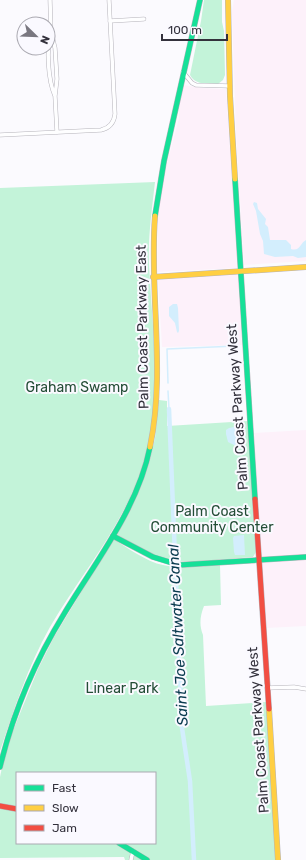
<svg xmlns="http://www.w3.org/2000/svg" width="306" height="860" font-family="Rubik,sans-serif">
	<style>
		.commercial { fill: #fdf1fa }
		.green { fill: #c3f3d9; fill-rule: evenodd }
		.water { fill: #d3eefd }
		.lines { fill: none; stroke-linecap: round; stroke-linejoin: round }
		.stream { stroke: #d3eefd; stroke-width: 1.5 }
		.canal { stroke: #d3eefd; stroke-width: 4.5 }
		.street-casing { stroke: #b5b3ba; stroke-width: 4.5 }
		.fast-casing { stroke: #b5b3ba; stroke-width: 6 }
		.slow-casing { stroke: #b5b3ba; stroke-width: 6 }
		.jam-casing { stroke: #b5b3ba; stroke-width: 6 }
		.street { stroke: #fefeff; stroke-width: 3.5 }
		.fast { stroke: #16e098; stroke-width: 5 }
		.slow { stroke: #ffcf43; stroke-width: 5 }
		.jam { stroke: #f24e42; stroke-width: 5 }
		.labels { text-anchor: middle; stroke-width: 4; stroke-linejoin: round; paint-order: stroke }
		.street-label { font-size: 14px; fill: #33313c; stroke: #faf9ff }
		.park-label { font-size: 14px; fill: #234d36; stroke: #faf9ff }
		.water-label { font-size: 15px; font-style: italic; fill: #0a3b4f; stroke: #faf9ff }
	</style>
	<rect width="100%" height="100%" fill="#fbfafe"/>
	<g class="commercial">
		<path d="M 234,0 L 306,0 L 306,261 L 244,265 L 236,133 L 232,11 Z"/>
		<path d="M 184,85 L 201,88 L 226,89 L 238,268 L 157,272 L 158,212 L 165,171 L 179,118 L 179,106 Z"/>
		<path d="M 238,273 L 242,345 L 162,347 L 158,280 Z"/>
		<path d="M 306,430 L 306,555 L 261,557 L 254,433 Z"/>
		<path d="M 306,559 L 306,626 L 266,628 L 261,562 Z"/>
	</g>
	<g class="green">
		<path d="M 204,0 L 222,0 L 222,22 L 224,31 L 225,75 L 223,80 L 218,84 C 208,84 195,85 190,75 L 201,21 Z"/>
		<path d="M 155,182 C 152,209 148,236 149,264 C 152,329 163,397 144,461 C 126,523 82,572 50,627 C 28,666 14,709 0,751 L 0,188 Z"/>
		<path d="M 159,400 L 167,401 L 167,426 L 248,421 L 256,552 L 253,557 L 192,562 L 171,561 L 156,557 L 117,535 L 125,518 L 149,463 L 155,438 Z"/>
		<path d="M 113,539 C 128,548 147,562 163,565 C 180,569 203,566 220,565 L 221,605 L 204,606 C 200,616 199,625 203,635 L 206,706 L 266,702 L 276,860 L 125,860 L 124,857 L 0,858 L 0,777 L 6,748 L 38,669 L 54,637 ZM 17,773 L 155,773 L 155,843 L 17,843 Z"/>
	</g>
	<g class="water">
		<path d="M 254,202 L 257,203 L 258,209 L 266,219 L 265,224 L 268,227 L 270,240 L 286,240 L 291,245 L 291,249 C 300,252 300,243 306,240 L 306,257 L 298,258 L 293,256 L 275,257 L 264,254 L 263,241 L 260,234 L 256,211 L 253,204 Z"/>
		<path d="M 173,304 L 177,304 L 178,308 L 179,331 L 178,333 L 177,332 L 175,323 L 169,316 L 169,307 Z"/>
		<path d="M 238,426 L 241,428 L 241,443 L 238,446 L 234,445 L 228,442 L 226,434 L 226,430 L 229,428 Z"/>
		<path d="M 244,535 L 245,555 L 235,555 L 234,552 L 233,538 L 234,536 Z"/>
	</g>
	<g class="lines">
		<g class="stream">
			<path d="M 168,383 L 167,349 L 236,346"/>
			<path d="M 168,391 L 169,409"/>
		</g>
		<path class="canal" d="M 169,409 L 182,728 L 190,781 L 194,860"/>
		<defs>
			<g id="street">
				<path d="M 50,0 L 51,32"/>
				<path d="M 110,21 L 144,19"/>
				<path d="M 183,72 L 192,83 L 196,85 L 230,86"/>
				<path d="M 55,96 C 48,80 46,49 51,32 L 55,48 L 57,79 L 55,96 L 57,132"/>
				<path d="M 0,135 L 101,130 C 110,128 114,123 115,114 L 109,0"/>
				<path d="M 267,688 L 294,687 L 306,689"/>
				<path d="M 131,860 L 133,851"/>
			</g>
			<g id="fast">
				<path d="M 235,179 L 255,499"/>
				<path d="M 155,216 L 164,161 L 200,0"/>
				<path d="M 113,536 L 153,557 L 179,565 L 306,557"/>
				<path d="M 0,767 C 13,713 35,661 64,614 C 96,561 138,508 150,447"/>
				<path d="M 119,843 L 147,860"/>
			</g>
			<g id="slow">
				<path d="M 228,0 L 230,96 L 235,179"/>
				<path d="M 153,277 L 306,267"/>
				<path d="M 150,447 C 166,370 149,293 155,216"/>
				<path d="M 269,709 L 278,860"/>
			</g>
			<g id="jam">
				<path d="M 255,499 L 269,709"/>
				<path d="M 0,806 L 17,809"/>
			</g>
		</defs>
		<use href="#street" class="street-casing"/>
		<use href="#fast" class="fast-casing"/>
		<use href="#slow" class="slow-casing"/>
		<use href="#jam" class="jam-casing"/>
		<use href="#street" class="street"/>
		<use href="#fast" class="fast"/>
		<use href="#slow" class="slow"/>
		<use href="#jam" class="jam"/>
	</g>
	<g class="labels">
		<g class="street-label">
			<text transform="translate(142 327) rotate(-91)" y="5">Palm Coast Parkway East</text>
			<text transform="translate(237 407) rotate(-94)" y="5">Palm Coast Parkway West</text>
			<text transform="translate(258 730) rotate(-94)" y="5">Palm Coast Parkway West</text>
		</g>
		<g class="park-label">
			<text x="77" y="392">Graham Swamp</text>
			<text x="212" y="516">Palm Coast<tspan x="212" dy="16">Community Center</tspan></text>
			<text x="122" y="693">Linear Park</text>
		</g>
		<g class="water-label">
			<text transform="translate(178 635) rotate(-93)" y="5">Saint Joe Saltwater Canal</text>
		</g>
	</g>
	<rect x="16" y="772" width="140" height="72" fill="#faf9ff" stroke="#aaa9b1"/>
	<rect x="24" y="785" width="20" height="6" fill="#16e098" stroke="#aaa9b1"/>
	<text x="52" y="792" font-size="12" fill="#33313c">Fast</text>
	<rect x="24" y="805" width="20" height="6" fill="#ffcf43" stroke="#aaa9b1"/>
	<text x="52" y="812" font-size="12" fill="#33313c">Slow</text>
	<rect x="24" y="825" width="20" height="6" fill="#f24e42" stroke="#aaa9b1"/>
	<text x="52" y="832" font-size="12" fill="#33313c">Jam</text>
	<g transform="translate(36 36) rotate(113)"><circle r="19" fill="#faf9ff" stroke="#aaa9b1"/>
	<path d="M0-3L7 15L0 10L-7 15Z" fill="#797780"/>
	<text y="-6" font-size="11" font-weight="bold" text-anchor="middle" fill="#33313c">N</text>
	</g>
	<path d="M162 34v6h65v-6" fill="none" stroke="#33313c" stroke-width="2"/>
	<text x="168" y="34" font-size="12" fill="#33313c" stroke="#faf9ff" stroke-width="3" paint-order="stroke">100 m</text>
</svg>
